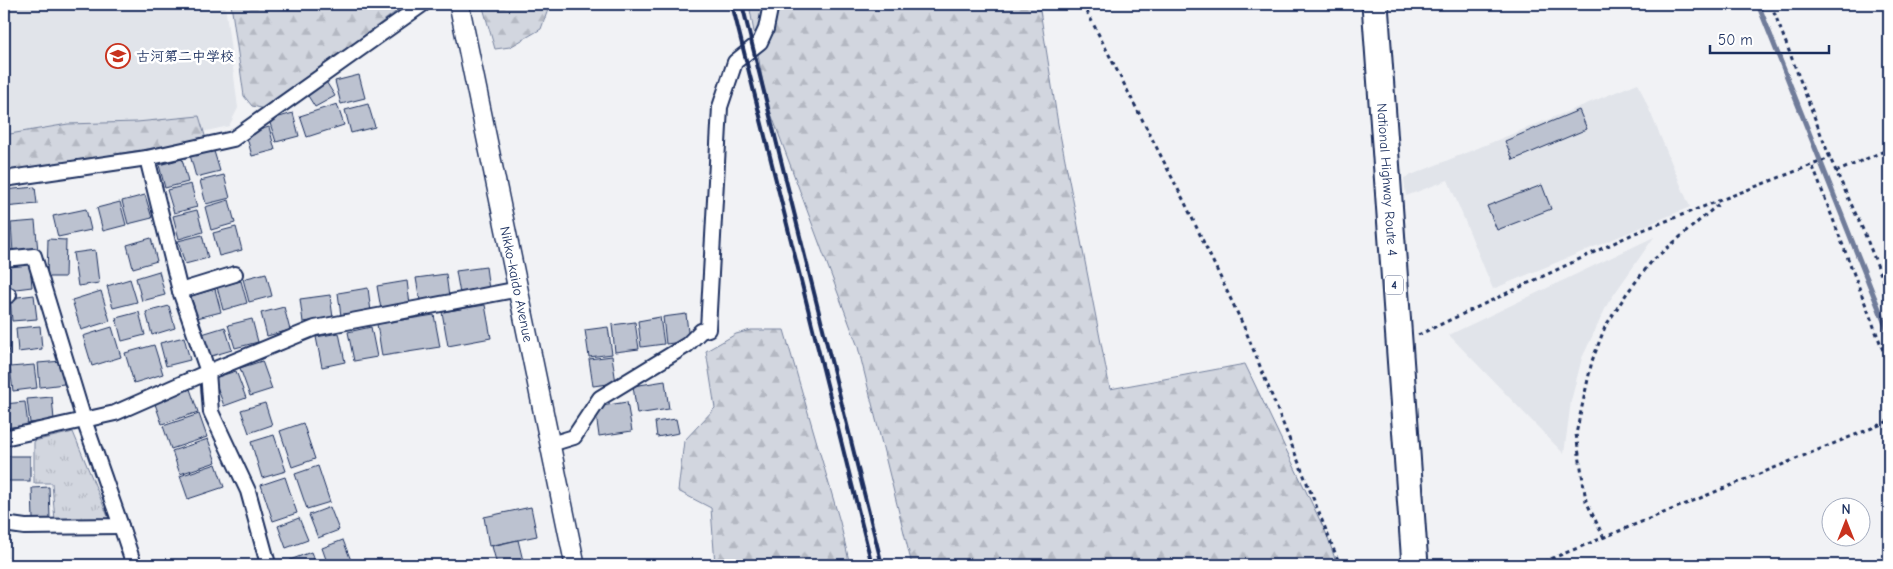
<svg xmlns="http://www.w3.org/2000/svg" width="1893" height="569" font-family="'Comic Neue','Klee One',sans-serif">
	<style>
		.built { fill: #e1e4ea }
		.grass { fill: url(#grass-tufts); stroke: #76829e }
		.forest { fill: url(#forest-firs); stroke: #76829e }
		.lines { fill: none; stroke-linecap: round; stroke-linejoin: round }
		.stream { stroke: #707c9a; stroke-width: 5 }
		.building { fill: #bcc2d0; stroke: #1b2f5e }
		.street-casing { stroke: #1b2f5e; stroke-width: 18 }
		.secondary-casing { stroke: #1b2f5e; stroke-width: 22 }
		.highway-casing { stroke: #1b2f5e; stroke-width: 29 }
		.path { stroke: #1b2f5e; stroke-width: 3; stroke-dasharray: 4 4; stroke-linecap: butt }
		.street { stroke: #fff; stroke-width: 14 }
		.secondary { stroke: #fff; stroke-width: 19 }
		.highway { stroke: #fff; stroke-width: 25 }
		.rail { stroke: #1b2f5e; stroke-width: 4 }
		.labels { text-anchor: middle; stroke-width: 5; stroke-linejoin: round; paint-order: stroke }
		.shield { fill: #fff; stroke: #5f6d8e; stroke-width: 1 }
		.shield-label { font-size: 12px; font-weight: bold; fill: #1b2f5e }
		.poi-label { font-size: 14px; font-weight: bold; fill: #1b2f5e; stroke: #fff; text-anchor: start }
		.street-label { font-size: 14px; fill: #1b2f5e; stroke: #fff }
	</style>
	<defs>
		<pattern id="grass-tufts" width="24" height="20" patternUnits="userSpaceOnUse" patternTransform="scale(1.25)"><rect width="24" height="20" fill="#d2d6df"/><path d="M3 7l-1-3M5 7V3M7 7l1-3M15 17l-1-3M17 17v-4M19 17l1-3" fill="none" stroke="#b4b8c2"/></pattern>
		<pattern id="forest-firs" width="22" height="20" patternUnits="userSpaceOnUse" patternTransform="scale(1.25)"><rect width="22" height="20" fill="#d2d6df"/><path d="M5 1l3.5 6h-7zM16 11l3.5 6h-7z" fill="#b4b8c2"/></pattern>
	</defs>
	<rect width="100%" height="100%" fill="#f1f2f5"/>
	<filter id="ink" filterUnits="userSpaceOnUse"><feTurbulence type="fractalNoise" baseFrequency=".02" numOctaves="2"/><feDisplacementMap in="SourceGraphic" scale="10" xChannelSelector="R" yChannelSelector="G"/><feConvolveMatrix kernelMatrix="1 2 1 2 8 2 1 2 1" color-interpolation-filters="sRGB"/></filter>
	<g filter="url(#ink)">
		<g class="built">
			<path d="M 4,4 L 225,4 L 238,108 L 229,126 L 144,145 L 4,166 Z"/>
			<path d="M 1638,83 L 1690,207 L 1493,289 L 1448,180 L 1406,196 L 1404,178 Z"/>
			<path d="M 1654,237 L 1608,303 L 1582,358 L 1571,401 L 1564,454 L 1449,335 Z"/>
		</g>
		<path class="grass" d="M 73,432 L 109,519 L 55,521 L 52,483 L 34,483 L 34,441 Z"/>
		<g class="forest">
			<path d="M 231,4 L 406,4 L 266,109 L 252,106 L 244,96 Z"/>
			<path d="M 482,4 L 550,4 L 541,29 L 510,47 L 495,49 Z"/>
			<path d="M 749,4 L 1039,4 L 1058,124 L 1110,389 L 1245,364 L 1327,535 L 1337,565 L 912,565 L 858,347 L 766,100 Z"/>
			<path d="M 199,116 L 206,139 L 4,173 L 4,135 L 68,124 L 137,122 Z"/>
			<path d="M 751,330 L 784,330 L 840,522 L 850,565 L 715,565 L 711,508 L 678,491 L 684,441 L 715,408 L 706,351 L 736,334 Z"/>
		</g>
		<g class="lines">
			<path class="stream" d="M 1758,4 L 1889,334"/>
		</g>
		<g class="building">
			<path d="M 359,75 L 365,98 L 341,104 L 335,81 Z"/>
			<path d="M 325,80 L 335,96 L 315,107 L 305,91 Z"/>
			<path d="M 337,104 L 344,125 L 307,137 L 300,116 Z"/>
			<path d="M 368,104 L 375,127 L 351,133 L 345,110 Z"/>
			<path d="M 1579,110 L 1587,129 L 1513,160 L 1505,141 Z"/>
			<path d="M 293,113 L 299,136 L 276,142 L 269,120 Z"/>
			<path d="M 269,127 L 275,150 L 252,156 L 246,134 Z"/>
			<path d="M 213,148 L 220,171 L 196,177 L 190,155 Z"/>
			<path d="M 182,159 L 188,182 L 165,188 L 159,165 Z"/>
			<path d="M 224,175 L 230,198 L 206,204 L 200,181 Z"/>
			<path d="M 191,184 L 197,207 L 174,213 L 167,190 Z"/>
			<path d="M 1542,185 L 1551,209 L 1497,230 L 1487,206 Z"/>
			<path d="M 35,187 L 37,204 L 4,207 L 4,190 Z"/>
			<path d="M 145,195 L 152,218 L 128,224 L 122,201 Z"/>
			<path d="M 229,200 L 235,223 L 211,230 L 205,207 Z"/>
			<path d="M 120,202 L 126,225 L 103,231 L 97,208 Z"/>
			<path d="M 86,209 L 91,230 L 58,237 L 53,216 Z"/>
			<path d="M 197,210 L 203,232 L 179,239 L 173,216 Z"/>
			<path d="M 35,221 L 38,251 L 13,253 L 11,223 Z"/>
			<path d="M 236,227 L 242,250 L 219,256 L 213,233 Z"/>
			<path d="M 4,229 L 9,229 L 11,252 L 4,253 Z"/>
			<path d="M 202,235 L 208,258 L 185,264 L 178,241 Z"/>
			<path d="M 151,238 L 157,261 L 133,268 L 127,245 Z"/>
			<path d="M 48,239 L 66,240 L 65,277 L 47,277 Z"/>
			<path d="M 95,250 L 99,283 L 78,286 L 73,253 Z"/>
			<path d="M 30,264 L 32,287 L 8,290 L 6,266 Z"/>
			<path d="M 486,267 L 489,290 L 460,294 L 456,271 Z"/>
			<path d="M 159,271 L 165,295 L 142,301 L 136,278 Z"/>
			<path d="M 266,273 L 272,296 L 249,302 L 243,279 Z"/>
			<path d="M 446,274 L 449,297 L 420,301 L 416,278 Z"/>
			<path d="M 130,279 L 137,302 L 113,308 L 107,286 Z"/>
			<path d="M 241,281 L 247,303 L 223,310 L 217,287 Z"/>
			<path d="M 407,281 L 410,305 L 381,309 L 377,286 Z"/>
			<path d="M 368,288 L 371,312 L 341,316 L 338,293 Z"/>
			<path d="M 215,289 L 221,312 L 197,318 L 191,296 Z"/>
			<path d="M 101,291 L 110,321 L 81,330 L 72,300 Z"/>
			<path d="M 34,295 L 37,319 L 12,321 L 10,298 Z"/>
			<path d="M 330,295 L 333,318 L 303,322 L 300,299 Z"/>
			<path d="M 485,305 L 491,338 L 448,346 L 442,312 Z"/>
			<path d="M 169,306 L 175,328 L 152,335 L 146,312 Z"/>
			<path d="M 284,307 L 290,330 L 267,336 L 261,313 Z"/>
			<path d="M 139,312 L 145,335 L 122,341 L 116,318 Z"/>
			<path d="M 686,314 L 689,341 L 666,344 L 663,317 Z"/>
			<path d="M 434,315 L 440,347 L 382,356 L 377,324 Z"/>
			<path d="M 660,317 L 664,344 L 641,347 L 638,321 Z"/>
			<path d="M 252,319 L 258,342 L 235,348 L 228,325 Z"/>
			<path d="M 635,322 L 639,349 L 615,352 L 612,325 Z"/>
			<path d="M 40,326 L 42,349 L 18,352 L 16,328 Z"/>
			<path d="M 112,327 L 121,357 L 92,366 L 83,336 Z"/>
			<path d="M 225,327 L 232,350 L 208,357 L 202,334 Z"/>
			<path d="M 371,327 L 377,357 L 354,361 L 348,332 Z"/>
			<path d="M 608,327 L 612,354 L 589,357 L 585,330 Z"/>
			<path d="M 4,331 L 6,331 L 9,354 L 4,355 Z"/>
			<path d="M 339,333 L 345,362 L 322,367 L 316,337 Z"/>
			<path d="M 184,337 L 190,360 L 166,366 L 160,343 Z"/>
			<path d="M 154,345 L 163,374 L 134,383 L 125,353 Z"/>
			<path d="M 612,356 L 616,383 L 593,386 L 589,359 Z"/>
			<path d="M 62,361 L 64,384 L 40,387 L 38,363 Z"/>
			<path d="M 262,361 L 272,389 L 250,396 L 240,368 Z"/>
			<path d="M 34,365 L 37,388 L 13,391 L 10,367 Z"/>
			<path d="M 236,371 L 246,398 L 224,406 L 214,378 Z"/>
			<path d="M 665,381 L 669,409 L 637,414 L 633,386 Z"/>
			<path d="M 190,389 L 198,412 L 162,424 L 154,401 Z"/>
			<path d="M 52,397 L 54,420 L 30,423 L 27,399 Z"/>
			<path d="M 25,402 L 28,425 L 4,428 L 4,404 Z"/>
			<path d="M 627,402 L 632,431 L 599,436 L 595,407 Z"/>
			<path d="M 265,403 L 272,425 L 249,433 L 241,410 Z"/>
			<path d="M 199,414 L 207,437 L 171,449 L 163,426 Z"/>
			<path d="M 676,419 L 679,433 L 657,437 L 655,422 Z"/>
			<path d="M 303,423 L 315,459 L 292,467 L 280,431 Z"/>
			<path d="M 274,435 L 286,471 L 262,478 L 251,442 Z"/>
			<path d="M 208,439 L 216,462 L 180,474 L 172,451 Z"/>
			<rect x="4" y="456" width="26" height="25"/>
			<path d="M 216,464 L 224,487 L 188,499 L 180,476 Z"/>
			<path d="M 318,466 L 330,502 L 307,509 L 295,474 Z"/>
			<path d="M 285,477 L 297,513 L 273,521 L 261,485 Z"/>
			<path d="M 49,487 L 50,519 L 33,519 L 32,488 Z"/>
			<path d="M 330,507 L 339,530 L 318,538 L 309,515 Z"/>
			<path d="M 531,507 L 537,536 L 489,546 L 484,517 Z"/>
			<path d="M 299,518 L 308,540 L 286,548 L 278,526 Z"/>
			<path d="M 343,540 L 352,563 L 345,565 L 328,565 L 322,548 Z"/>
			<path d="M 518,540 L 524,565 L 497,565 L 492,546 Z"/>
			<path d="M 311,552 L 316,565 L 292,565 L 290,560 Z"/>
		</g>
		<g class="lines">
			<defs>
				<g id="street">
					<path d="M 147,158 L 180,291"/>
					<path d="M 4,179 L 147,158 L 233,139 L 423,4"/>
					<path d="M 4,259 L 34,256 L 84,420 L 121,526 L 25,527 L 4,524"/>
					<path d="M 4,296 L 9,295"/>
					<path d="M 4,438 L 115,413 L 208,372 L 180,291 L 235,274"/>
					<path d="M 551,444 L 574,437 L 600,398 L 687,345 L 701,331 L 708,329 L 720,107 L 735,62 L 760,42 L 766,29 L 771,4"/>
					<path d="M 121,526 L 134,565"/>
					<path d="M 268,564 L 248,491 L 211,412 L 208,372 L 315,328 L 519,289"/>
				</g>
				<g id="secondary">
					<path id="s1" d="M 459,4 L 575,565"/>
				</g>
				<g id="highway">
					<path id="s2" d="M 1375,4 L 1415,565"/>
				</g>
			</defs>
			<use href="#street" class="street-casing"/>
			<use href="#secondary" class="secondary-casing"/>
			<use href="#highway" class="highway-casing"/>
			<g class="path">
				<path d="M 1083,4 L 1184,201 L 1245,329 L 1340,565"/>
				<path d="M 1771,4 L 1830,158 L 1864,232 L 1889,295"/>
				<path d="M 1813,167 L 1889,366"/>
				<path d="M 1836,172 L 1889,149"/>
				<path d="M 1418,335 L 1635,233 L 1830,158"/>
				<path d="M 1604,538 L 1586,501 L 1576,434 L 1592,361 L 1605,327 L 1627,293 L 1652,261 L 1721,202"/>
				<path d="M 1536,565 L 1889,421"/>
			</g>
			<use href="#street" class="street"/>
			<use href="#secondary" class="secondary"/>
			<use href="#highway" class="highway"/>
			<g class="rail">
				<path d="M 732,4 L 872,565"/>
				<path d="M 742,4 L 882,565"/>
			</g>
		</g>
	</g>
	<defs>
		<symbol id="school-ring" viewBox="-11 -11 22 22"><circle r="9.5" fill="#fff" stroke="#c8321e" stroke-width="1.5"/><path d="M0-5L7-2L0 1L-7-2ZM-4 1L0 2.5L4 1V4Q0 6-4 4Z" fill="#c8321e"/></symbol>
	</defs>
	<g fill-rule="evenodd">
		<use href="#school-ring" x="104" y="42" width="28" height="28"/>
	</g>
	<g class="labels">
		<rect class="shield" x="1385" y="275.5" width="18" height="19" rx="4"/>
		<g class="shield-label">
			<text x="1394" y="289">4</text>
		</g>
		<g class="poi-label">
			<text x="136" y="61">古河第二中学校</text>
		</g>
		<g class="street-label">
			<text dy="5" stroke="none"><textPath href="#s2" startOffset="176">National Highway Route 4</textPath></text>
			<text dy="5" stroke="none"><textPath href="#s1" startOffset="286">Nikko-kaido Avenue</textPath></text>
		</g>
	</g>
	<rect width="1893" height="569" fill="none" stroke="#fff" stroke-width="20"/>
	<rect x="10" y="10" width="1873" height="549" fill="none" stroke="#1b2f5e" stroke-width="2" filter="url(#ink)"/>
	<g transform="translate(1846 522)"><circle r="24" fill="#ffffff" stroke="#a4acbf"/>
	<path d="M0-4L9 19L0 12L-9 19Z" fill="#c8321e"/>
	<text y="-8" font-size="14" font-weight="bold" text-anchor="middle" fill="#1b2f5e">N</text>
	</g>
	<path d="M1710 45v8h119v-8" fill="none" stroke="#1b2f5e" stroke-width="2.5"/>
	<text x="1718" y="45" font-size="15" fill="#1b2f5e" stroke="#ffffff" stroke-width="4" paint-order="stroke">50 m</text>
</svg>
